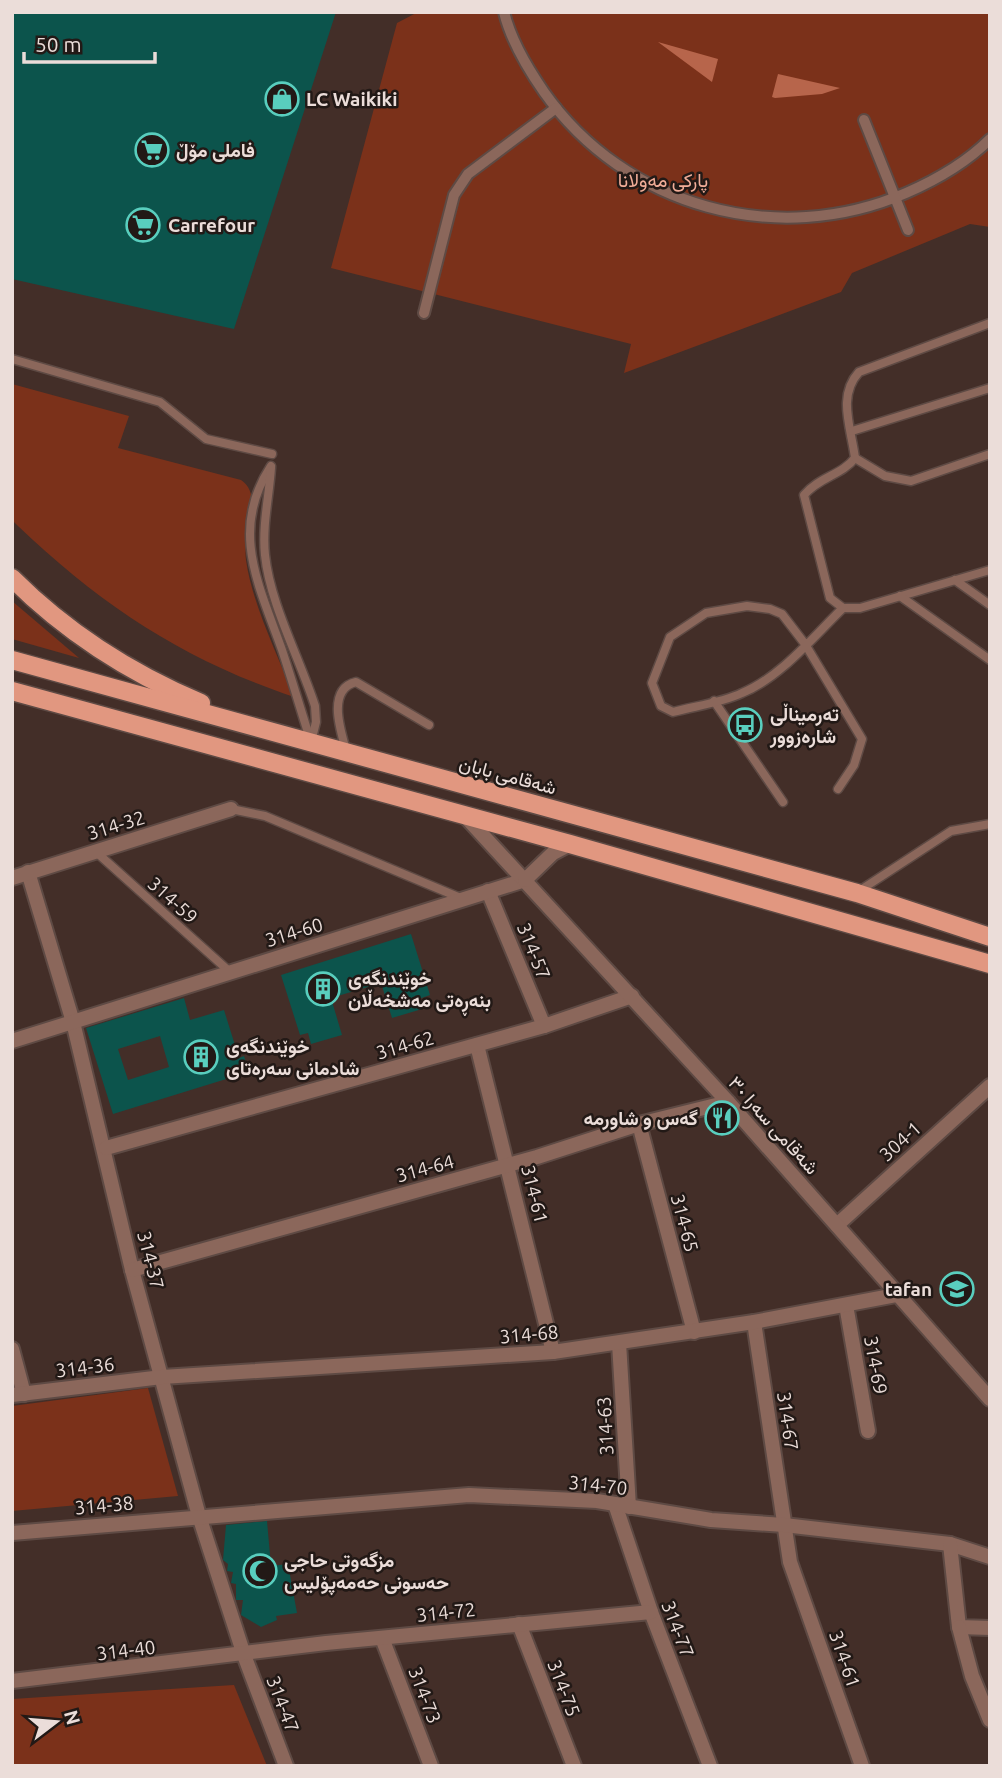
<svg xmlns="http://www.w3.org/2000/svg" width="1002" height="1778" font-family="Ubuntu,Vazirmatn,sans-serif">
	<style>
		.green { fill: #7b311a }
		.water { fill: #b7654b }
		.building { fill: #0c544c; fill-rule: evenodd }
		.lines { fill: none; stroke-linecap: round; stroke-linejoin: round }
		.service-casing { stroke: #5e4a44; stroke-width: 11 }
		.pedestrian-casing { stroke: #5e4a44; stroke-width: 14 }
		.minor-casing { stroke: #5e4a44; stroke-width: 18 }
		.tertiary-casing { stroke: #5e4a44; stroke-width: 18 }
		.primary-casing { stroke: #5e4a44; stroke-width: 21 }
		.service { stroke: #8b675b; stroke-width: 8 }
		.pedestrian { stroke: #8b675b; stroke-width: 10 }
		.minor { stroke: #8b675b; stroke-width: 14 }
		.tertiary { stroke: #8b675b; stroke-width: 14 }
		.primary { stroke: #e19780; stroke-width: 18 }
		.labels { text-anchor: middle; stroke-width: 5; stroke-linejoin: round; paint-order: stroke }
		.poi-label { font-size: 19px; font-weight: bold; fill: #ebddd9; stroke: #221916; text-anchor: start }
		.park-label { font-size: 19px; fill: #f1ad98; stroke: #221916 }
		.street-label { font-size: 19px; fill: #ebddd9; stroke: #221916 }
	</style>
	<rect width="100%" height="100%" fill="#432e28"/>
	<g class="green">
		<path d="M 418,12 L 990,12 L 990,227 L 970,224 L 852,273 L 841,292 L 624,373 L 631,344 L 331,268 L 397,23 Z"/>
		<path d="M 12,384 L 129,416 L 118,448 L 241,480 C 265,496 242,535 246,560 C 252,604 278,655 294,697 C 184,660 102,606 18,526 L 12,520 Z"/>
		<path d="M 12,601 L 79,658 L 12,639 Z"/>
		<path d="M 148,1388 L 178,1496 L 12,1511 L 12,1406 Z"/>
		<path d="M 234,1685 L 267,1766 L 12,1766 L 12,1699 Z"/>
	</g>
	<g class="water">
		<path d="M 658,42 L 718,59 L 712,82 Z"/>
		<path d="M 778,74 L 840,88 L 822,94 L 775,98 L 772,97 Z"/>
	</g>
	<g class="building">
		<path d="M 12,12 L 336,12 L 234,329 L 12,279 Z"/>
		<path d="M 411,934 L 430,995 L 419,999 L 422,1009 L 392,1018 L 381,983 L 331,998 L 342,1035 L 311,1044 L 308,1033 L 300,1035 L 281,975 Z"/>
		<path d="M 184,998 L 190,1020 L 224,1010 L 239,1058 L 244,1056 L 249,1072 L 113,1114 L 86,1028 ZM 160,1036 L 169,1067 L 128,1080 L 118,1049 Z"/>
		<path d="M 267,1521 L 271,1566 L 288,1564 L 297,1613 L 276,1616 L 277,1620 L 261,1627 L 241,1615 L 243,1600 L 236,1600 L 236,1584 L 231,1583 L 233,1572 L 227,1571 L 228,1564 L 223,1560 L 226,1525 Z"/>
	</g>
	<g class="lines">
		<defs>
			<g id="service">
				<path d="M 990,323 L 859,372 C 837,396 851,427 855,458 C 842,475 819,477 804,495 L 830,598 L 843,608 L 860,608 L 990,570"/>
				<path d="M 12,359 L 160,402 L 206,439 L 272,454"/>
				<path d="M 852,431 L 990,388"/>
				<path d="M 855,458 L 885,476 L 911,481 L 990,454"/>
				<path d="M 271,466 C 229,530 259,585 282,650 C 292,680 301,711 311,742"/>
				<path d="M 271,468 C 269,497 262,526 265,555 C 270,604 300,659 315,706 L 316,722 L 311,742"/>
				<path d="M 955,580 L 990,605"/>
				<path d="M 900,596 L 990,660"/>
				<path d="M 714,701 L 783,802"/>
				<path d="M 346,750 C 340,729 327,689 356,682 L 429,725"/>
				<path d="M 838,789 L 854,765 L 862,739 L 805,644 L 782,614 L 770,609 L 747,606 L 706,613 L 670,637 L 652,683 L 661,706 L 673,712 C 695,706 721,703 742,693 C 781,677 813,637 843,608"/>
				<path d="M 231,809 L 265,816 L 463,899"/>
				<path d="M 95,851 L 230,972"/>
				<path d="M 859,891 L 951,831 L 990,824"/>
			</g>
			<g id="pedestrian">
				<path d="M 504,12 C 511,41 528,69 544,92 C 625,207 777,249 906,193 C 936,180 967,162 990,139"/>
				<path d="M 864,120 L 908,230"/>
				<path d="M 424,313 L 454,195 L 468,174 L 556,108"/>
			</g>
			<g id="minor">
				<path d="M 28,872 L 73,1022 L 132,1270 L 199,1516 L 244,1655 L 286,1766"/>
				<path d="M 12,878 L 231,809"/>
				<path d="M 488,891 L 544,1026"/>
				<path d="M 12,1041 L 525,880"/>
				<path d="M 477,1045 L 553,1352"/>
				<path d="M 639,1124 L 694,1332"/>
				<path d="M 106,1148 L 544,1026 L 632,996"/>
				<path d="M 837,1225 L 990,1086"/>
				<path d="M 132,1270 L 537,1157 L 639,1124 L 728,1102"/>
				<path d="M 846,1305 L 868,1431"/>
				<path d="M 754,1322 L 790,1562 L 862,1766"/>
				<path d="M 619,1343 L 629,1507"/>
				<path d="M 12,1349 L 24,1394"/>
				<path d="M 12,1395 L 162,1377 L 553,1352 L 754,1322 L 896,1295"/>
				<path d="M 615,1504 L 651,1612 L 710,1766"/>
				<path d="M 12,1533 L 469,1495 L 597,1501 L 711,1520 L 784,1525 L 950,1544 L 990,1557"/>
				<path d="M 950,1544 L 959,1627 L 990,1628"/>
				<path d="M 519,1624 L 574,1766"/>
				<path d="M 959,1627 L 972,1676 L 990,1720"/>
				<path d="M 382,1638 L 431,1766"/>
				<path d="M 12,1681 L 326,1643 L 651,1612"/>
			</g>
			<g id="tertiary">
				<path d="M 466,817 L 728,1102 L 990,1399"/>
				<path d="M 525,880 L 553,853 L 570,844"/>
			</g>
			<g id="primary">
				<path d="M 12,578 C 67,633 130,673 201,703"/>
				<path d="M 12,660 L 857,893 L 990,937"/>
				<path d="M 12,691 L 570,844 L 990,964"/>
			</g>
		</defs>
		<use href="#service" class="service-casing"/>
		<use href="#pedestrian" class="pedestrian-casing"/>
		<use href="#minor" class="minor-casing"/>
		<use href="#tertiary" class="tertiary-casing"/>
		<use href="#primary" class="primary-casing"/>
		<use href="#service" class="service"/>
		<use href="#pedestrian" class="pedestrian"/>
		<use href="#minor" class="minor"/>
		<use href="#tertiary" class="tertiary"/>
		<use href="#primary" class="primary"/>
	</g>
	<defs>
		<symbol id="shop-ring" viewBox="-11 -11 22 22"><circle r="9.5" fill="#221916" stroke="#59cebe" stroke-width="1.5"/><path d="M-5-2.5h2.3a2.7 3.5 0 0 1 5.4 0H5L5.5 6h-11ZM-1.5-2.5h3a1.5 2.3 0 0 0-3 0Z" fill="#59cebe"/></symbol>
		<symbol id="supermarket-ring" viewBox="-11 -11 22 22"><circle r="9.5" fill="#221916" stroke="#59cebe" stroke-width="1.5"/><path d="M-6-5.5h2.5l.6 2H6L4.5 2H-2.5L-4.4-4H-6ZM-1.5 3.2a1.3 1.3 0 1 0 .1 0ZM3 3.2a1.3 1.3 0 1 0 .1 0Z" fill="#59cebe"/></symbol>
		<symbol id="bus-ring" viewBox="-11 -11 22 22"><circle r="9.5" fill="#221916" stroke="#59cebe" stroke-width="1.5"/><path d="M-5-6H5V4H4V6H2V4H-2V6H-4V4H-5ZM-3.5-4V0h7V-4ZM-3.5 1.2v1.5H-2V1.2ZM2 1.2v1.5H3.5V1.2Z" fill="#59cebe"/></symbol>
		<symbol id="building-ring" viewBox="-11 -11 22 22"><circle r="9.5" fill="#221916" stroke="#59cebe" stroke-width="1.5"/><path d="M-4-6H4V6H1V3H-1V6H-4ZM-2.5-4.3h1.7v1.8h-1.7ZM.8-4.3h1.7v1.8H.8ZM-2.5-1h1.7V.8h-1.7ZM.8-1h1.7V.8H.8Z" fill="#59cebe"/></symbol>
		<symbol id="restaurant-ring" viewBox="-11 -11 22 22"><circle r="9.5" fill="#221916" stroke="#59cebe" stroke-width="1.5"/><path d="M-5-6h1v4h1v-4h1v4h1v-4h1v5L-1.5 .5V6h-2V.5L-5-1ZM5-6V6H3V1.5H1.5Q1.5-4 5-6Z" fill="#59cebe"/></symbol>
		<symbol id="school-ring" viewBox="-11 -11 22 22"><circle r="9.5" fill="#221916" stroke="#59cebe" stroke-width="1.5"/><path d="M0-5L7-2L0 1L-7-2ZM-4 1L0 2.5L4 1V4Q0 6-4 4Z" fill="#59cebe"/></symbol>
		<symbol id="mosque-ring" viewBox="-11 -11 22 22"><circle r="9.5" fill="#221916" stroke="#59cebe" stroke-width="1.5"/><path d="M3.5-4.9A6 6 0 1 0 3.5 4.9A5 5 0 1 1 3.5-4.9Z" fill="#59cebe"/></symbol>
	</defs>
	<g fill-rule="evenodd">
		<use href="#shop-ring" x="263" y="80" width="38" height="38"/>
		<use href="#supermarket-ring" x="133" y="131" width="38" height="38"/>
		<use href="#supermarket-ring" x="124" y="206" width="38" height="38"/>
		<use href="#bus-ring" x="726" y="706" width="38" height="38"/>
		<use href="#building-ring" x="304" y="970" width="38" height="38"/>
		<use href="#building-ring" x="182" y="1038" width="38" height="38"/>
		<use href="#restaurant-ring" x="703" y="1099" width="38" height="38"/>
		<use href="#school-ring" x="938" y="1270" width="38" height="38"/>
		<use href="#mosque-ring" x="241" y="1552" width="38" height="38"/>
	</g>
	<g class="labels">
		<g class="poi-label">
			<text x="306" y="106">LC Waikiki</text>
			<text x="176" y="157">فاملی مۆڵ</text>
			<text x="168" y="232">Carrefour</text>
			<text x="770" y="721">تەرمیناڵی<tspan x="770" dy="22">شارەزوور</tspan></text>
			<text x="348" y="985">خوێندنگەی<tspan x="348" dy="22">بنەڕەتی مەشخەڵان</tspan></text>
			<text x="226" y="1053">خوێندنگەی<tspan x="226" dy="22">شادمانی سەرەتای</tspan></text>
			<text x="698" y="1125" text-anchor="end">گەس و شاورمە</text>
			<text x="932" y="1296" text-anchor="end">tafan</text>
			<text x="284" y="1567">مزگەوتی حاجی<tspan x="284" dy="22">حەسونی حەمەپۆلیس</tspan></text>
		</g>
		<g class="park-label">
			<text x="663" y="187">پارکی مەولانا</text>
		</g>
		<g class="street-label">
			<text transform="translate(508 775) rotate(15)" y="7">شەقامی بابان</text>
			<text transform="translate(116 825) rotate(-17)" y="7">314-32</text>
			<text transform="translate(173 900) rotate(42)" y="7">314-59</text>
			<text transform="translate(294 932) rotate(-17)" y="7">314-60</text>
			<text transform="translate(534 951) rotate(68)" y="7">314-57</text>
			<text transform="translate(405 1045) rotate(-16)" y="7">314-62</text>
			<text transform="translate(774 1125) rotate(48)" y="7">شەقامی سەرا ٣٠</text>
			<text transform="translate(900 1141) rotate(-42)" y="7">304-1</text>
			<text transform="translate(425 1168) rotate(-15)" y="7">314-64</text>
			<text transform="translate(535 1194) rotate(76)" y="7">314-61</text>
			<text transform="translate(685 1223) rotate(75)" y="7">314-65</text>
			<text transform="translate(151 1260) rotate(76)" y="7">314-37</text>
			<text transform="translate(529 1334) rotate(-5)" y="7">314-68</text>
			<text transform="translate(876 1365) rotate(80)" y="7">314-69</text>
			<text transform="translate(85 1367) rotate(-7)" y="7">314-36</text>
			<text transform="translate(788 1421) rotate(82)" y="7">314-67</text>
			<text transform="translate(605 1426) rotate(-93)" y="7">314-63</text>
			<text transform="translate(598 1485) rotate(6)" y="7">314-70</text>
			<text transform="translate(104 1505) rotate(-5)" y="7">314-38</text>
			<text transform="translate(446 1612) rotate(-6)" y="7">314-72</text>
			<text transform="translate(678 1629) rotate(69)" y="7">314-77</text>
			<text transform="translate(126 1650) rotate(-7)" y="7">314-40</text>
			<text transform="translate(845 1659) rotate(71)" y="7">314-61</text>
			<text transform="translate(564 1688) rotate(69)" y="7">314-75</text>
			<text transform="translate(425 1695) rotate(69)" y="7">314-73</text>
			<text transform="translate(283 1704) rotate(69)" y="7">314-47</text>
		</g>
	</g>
	<rect width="1002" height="1778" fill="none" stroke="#ebddd9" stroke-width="28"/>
	<g transform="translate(56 1722) rotate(74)" stroke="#221916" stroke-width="5" paint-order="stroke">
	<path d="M0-5L12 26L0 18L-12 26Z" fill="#ebddd9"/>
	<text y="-10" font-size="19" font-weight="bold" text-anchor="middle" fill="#ebddd9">N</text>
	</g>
	<path d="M24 52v10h131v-10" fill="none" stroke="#ebddd9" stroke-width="3.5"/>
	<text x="35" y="52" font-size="21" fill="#ebddd9" stroke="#221916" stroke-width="5" paint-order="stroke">50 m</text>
</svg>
